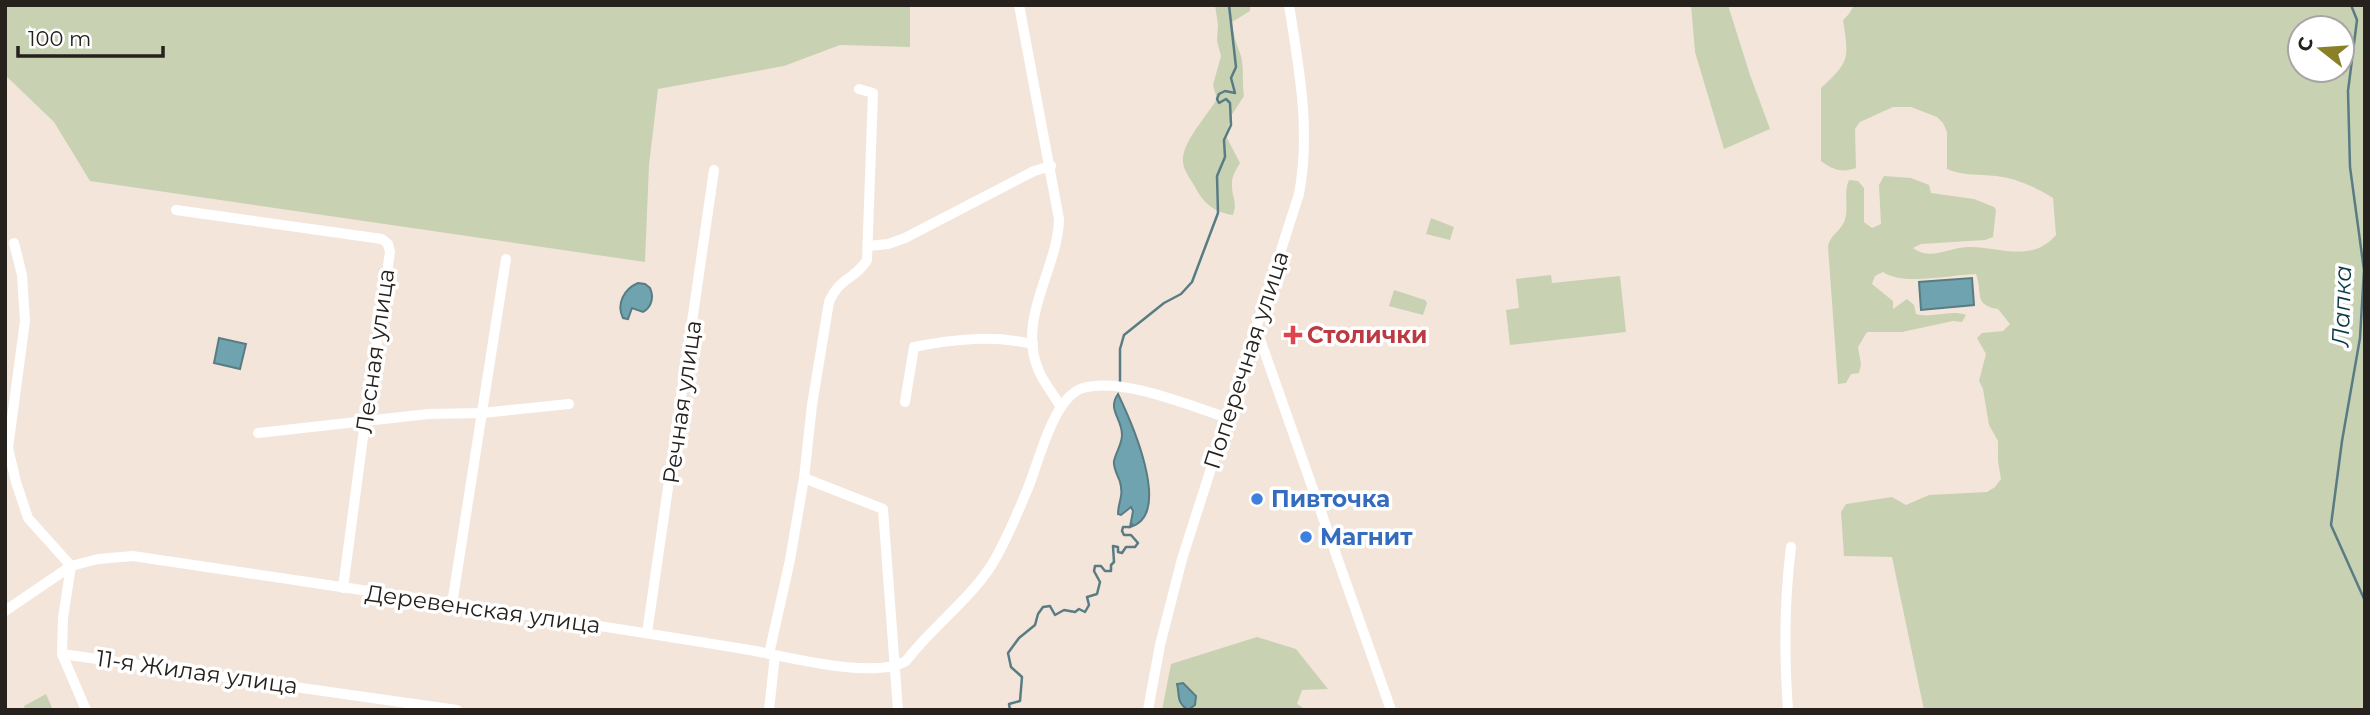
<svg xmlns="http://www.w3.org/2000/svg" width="2370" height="715" font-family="Montserrat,sans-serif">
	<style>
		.green { fill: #c8d2b2; fill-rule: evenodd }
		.water { fill: #6fa3b0; stroke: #597c84; stroke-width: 2 }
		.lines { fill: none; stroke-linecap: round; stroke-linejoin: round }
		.stream { stroke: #597c84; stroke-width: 2.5 }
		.minor { stroke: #fff; stroke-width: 10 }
		.health-dot { fill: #e0444e; stroke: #fff; stroke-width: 2.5 }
		.shop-dot { fill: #3f7fe0; stroke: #fff; stroke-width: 2.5 }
		.labels { text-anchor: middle; stroke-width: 7; stroke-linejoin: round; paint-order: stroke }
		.health-label { font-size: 23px; font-weight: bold; fill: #be3a42; stroke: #fff; text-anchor: start }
		.street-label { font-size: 23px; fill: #26211d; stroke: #fff }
		.shop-label { font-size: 23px; font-weight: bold; fill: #366cbe; stroke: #fff; text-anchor: start }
		.water-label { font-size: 24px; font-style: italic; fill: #073944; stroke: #fff }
	</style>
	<rect width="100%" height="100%" fill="#f3e5da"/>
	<g class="green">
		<path d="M 5,5 L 910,5 L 910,47 L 840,45 L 784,66 L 658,89 L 649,165 L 645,262 L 90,181 L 54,122 L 5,75 Z"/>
		<path d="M 1215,5 L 1250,5 L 1250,11 L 1232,22 C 1234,38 1236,42 1241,56 C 1244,66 1242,84 1244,96 L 1231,116 L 1226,136 L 1240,163 C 1236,170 1231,177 1232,186 C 1232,199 1238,201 1233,215 C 1214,212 1204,204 1195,187 C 1191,179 1184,172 1183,162 C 1181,143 1207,116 1217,99 L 1213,85 L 1221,56 L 1217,41 L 1218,25 Z"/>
		<path d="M 1691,5 L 1728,5 L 1750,75 L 1770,129 L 1724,149 L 1695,52 Z"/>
		<path d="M 1847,5 L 2365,5 L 2365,710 L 1924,710 L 1892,557 L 1844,556 L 1841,512 L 1846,504 L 1892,497 L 1906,505 L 1929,495 L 1987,492 L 1995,487 L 2001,479 L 1998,461 L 1998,441 L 1989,425 L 1983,389 L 1979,381 L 1986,354 L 1977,338 L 1982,333 L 2003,331 L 2010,324 L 1998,309 C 1973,305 1983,293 1976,274 C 1951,275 1902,286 1883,272 L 1875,276 L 1872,284 L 1893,301 L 1893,309 L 1907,299 L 1914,305 L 1916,314 C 1932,319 1949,309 1966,315 L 1962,322 L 1953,321 L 1902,332 L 1867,332 L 1858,347 L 1861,364 L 1859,373 L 1851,374 L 1846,383 L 1838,384 L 1828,247 C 1830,234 1842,231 1845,219 C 1849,206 1843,193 1849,180 L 1858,181 L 1864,188 L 1864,222 L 1872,228 L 1881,224 L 1879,185 L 1884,176 L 1911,178 L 1929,185 L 1931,193 L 1974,199 L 1994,207 L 1996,210 L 1993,237 L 1985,240 L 1921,244 L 1913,248 C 1930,261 1948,248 1967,247 C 1999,246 2031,264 2056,235 L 2053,198 C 2037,188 2016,178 1996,176 C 1980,174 1962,176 1947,169 L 1947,132 L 1943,123 L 1937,117 L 1911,107 L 1893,107 L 1860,122 L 1855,129 L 1856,168 C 1842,173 1833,170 1821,161 L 1821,88 C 1850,61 1849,59 1843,20 L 1849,14 L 1853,7 ZM 2300,28 L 2342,28 L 2342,70 L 2300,70 Z"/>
		<path d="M 1431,218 L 1454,227 L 1450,240 L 1426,234 Z"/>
		<path d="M 1551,275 L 1552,283 L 1620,276 L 1626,332 L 1510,345 L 1506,310 L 1519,308 L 1516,279 Z"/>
		<path d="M 1394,290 L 1425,300 L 1427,303 L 1423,315 L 1389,306 Z"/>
		<path d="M 1257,637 L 1296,649 L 1328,689 L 1302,690 L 1297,704 L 1306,710 L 1162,710 L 1171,664 Z"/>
		<path d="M 46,694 L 53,710 L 25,710 L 24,706 Z"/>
	</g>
	<g class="water">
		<path d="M 1972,278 L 1974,305 L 1921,310 L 1919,282 Z"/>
		<path d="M 638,283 L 645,284 L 650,288 C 654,297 652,307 643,312 L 632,308 L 628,319 L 623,318 C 616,304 624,289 638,283 Z"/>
		<path d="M 219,338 L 246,344 L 240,369 L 214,363 Z"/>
		<path d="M 1118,394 C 1130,419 1174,515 1130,527 L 1133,511 L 1131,507 L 1121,515 L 1118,514 C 1118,502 1124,497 1120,482 C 1118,475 1113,469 1114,461 C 1116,452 1122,444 1122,435 C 1122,418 1107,410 1118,394 Z"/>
		<path d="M 1183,683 L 1196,696 L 1195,705 L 1188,710 C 1176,702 1180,696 1177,684 Z"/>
	</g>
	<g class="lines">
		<g class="stream">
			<path d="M 2351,5 L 2357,20 L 2348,91 L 2350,167 L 2364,270 L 2360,338 L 2342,441 L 2331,525 L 2365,601"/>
			<path d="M 1120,383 L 1120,349 L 1124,335 L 1164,303 L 1181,294 L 1192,282 L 1218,213 L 1217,176 L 1225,157 L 1224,140 L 1231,125 L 1230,103 L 1226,99 L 1219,103 L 1217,99 L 1219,94 L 1225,91 L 1235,93 L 1231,78 L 1236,67 L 1229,5"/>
			<path d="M 1010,710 L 1009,704 L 1020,701 L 1022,677 L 1011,667 L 1008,653 L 1019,638 L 1035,625 L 1038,614 L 1043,607 L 1050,606 L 1055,615 L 1064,610 L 1075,612 L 1079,609 L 1085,612 L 1089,605 L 1087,597 L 1097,594 L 1100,582 L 1094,571 L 1095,566 L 1101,566 L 1105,571 L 1111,571 L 1111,565 L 1114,562 L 1113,546 L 1118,547 L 1118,552 L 1122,553 L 1126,547 L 1135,547 L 1138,543 L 1131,535 L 1124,535 L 1122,531 L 1123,527 L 1130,527 L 1132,524"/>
		</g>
		<g class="minor">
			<path d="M 1019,5 L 1059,219 C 1058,269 1017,317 1038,369 C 1043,382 1054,395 1061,407"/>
			<path d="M 176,210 L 382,239 L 388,244 L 390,252 L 365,422 L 343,588"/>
			<path d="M 14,243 L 22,275 L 25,321 L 8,448 L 16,482 L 28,518 L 71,566"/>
			<path d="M 868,246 L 888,244 L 905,238 L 1034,171 L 1051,166"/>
			<path d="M 1256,328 L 1391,710"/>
			<path d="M 905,402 L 914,347 C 954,339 992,335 1033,344"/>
			<path d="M 258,433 L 428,414 L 482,413 L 569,404"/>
			<path d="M 804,478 L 883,509 L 898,710"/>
			<path d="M 71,566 L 63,618 L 62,654 L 86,710"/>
			<path d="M 452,604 L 506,259"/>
			<path d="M 5,611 L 71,566 L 98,559 L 133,556 C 339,587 545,616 750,650 C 788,657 874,680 906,661 C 931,628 969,600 991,566 C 1006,542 1017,514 1028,488 C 1039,462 1053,397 1083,388 C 1123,377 1190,406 1228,418"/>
			<path d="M 647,633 L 714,170"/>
			<path d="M 62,654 L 457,710"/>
			<path d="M 769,654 L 790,560 L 804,478 L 812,405 L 829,302 C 841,275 854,281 867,260 L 873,93 L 859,89"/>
			<path d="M 769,710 L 775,655"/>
			<path d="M 1148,710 L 1160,645 L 1182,559 L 1299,194 C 1311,130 1299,69 1289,5"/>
			<path d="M 1788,710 C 1784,654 1784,602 1791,547"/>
		</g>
	</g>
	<path class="health-dot" d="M1289.5 324.5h7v7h7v7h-7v7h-7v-7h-7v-7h7z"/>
	<g class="shop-dot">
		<circle cx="1257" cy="499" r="7"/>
		<circle cx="1306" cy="537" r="7"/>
	</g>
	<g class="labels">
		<g class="health-label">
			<text x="1307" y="343">Столички</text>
		</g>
		<g class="street-label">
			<text transform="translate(375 351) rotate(-82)" y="8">Лесная улица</text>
			<text transform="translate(1246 360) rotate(-72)" y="8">Поперечная улица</text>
			<text transform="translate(682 402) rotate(-82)" y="8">Речная улица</text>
			<text transform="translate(483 609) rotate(8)" y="8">Деревенская улица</text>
			<text transform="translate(197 672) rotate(8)" y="8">11-я Жилая улица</text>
		</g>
		<g class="shop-label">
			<text x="1271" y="507">Пивточка</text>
			<text x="1320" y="545">Магнит</text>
		</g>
		<g class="water-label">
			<text transform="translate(2342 306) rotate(-88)" y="8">Лапка</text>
		</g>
	</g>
	<rect width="2370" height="715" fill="none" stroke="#26211d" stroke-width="14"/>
	<g transform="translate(2321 49) rotate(287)"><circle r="33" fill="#ffffff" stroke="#a8a6a5" stroke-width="2"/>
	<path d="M0-5L12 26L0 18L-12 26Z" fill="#898027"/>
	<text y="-10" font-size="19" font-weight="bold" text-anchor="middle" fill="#26211d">С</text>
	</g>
	<path d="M18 46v10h145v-10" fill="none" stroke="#26211d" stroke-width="3.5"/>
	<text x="28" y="46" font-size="21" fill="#26211d" stroke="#ffffff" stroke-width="5" paint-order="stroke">100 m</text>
</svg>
